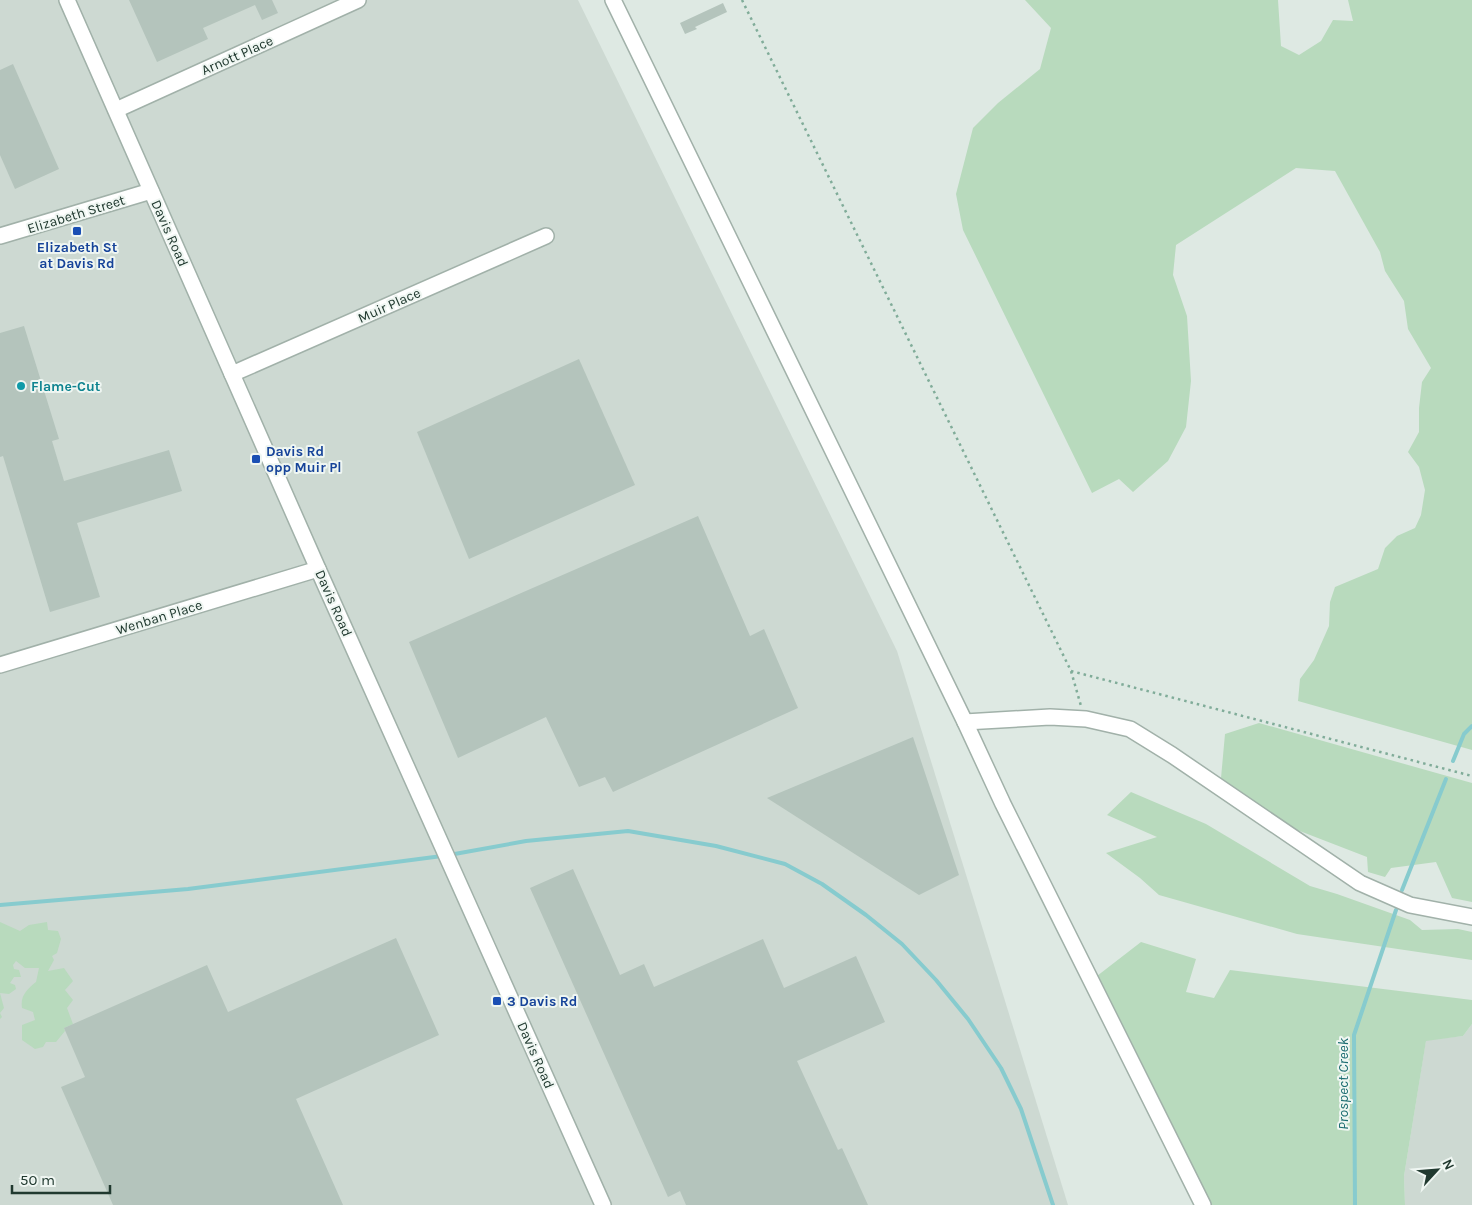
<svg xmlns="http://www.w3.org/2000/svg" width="1472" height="1205" font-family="Karla,sans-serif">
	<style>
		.built { fill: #cdd9d2 }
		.green { fill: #b8dabd }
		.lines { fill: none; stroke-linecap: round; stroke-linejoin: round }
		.stream { stroke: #87cbce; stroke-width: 4 }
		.building { fill: #b4c4bc }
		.minor-casing { stroke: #a1b1a9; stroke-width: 18 }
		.path { stroke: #80ac99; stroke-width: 2.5; stroke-dasharray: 2.5 4; stroke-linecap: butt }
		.minor { stroke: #fff; stroke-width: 15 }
		.transit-dot { fill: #1a4fb4; stroke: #eff6f2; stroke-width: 2 }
		.culture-dot { fill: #0f9aa8; stroke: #eff6f2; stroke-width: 2 }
		.labels { text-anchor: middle; stroke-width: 4; stroke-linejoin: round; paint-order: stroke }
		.street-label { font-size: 14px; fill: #20392f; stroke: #eff6f2 }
		.transit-label { font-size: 14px; font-weight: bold; fill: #164399; stroke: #eff6f2; text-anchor: start }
		.culture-label { font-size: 14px; font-weight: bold; fill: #0d838f; stroke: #eff6f2; text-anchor: start }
		.water-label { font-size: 15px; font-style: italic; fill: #1d6e72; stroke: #eff6f2 }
	</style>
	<rect width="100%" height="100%" fill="#dee9e3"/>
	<g class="built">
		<path d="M 0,0 L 578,0 L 897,651 L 1068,1205 L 0,1205 Z"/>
		<path d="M 1472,1024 L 1472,1205 L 1405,1205 L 1404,1176 L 1426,1040 L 1463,1036 Z"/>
	</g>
	<g class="green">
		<path d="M 1025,0 L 1278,0 L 1281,46 L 1299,55 L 1321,41 L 1333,20 L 1353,21 L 1348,0 L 1472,0 L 1472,750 L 1298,701 L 1300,679 L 1314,660 L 1329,626 L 1330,602 L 1335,587 L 1378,569 L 1385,548 L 1397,536 L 1415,528 L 1421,515 L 1425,490 L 1419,467 L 1408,452 L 1419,432 L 1419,408 L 1422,382 L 1431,368 L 1408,329 L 1404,301 L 1385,271 L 1380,252 L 1335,171 L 1296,168 L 1176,245 L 1173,275 L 1187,316 L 1191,381 L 1186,427 L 1168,461 L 1133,492 L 1119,479 L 1092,493 L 963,230 L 956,194 L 973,128 L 998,103 L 1040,69 L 1051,28 Z"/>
		<path d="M 1259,723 L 1472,783 L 1472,902 L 1452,898 L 1436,862 L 1391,868 L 1385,877 L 1368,872 L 1367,857 L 1292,828 L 1221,778 L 1225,734 Z"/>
		<path d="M 1131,792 L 1206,824 L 1310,886 L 1337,894 L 1410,920 L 1422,930 L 1458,929 L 1472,932 L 1472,960 L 1297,934 L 1159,895 L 1140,878 L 1106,853 L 1157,837 L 1107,815 Z"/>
		<path d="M 0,922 L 20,931 L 29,925 L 47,922 L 48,930 L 58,931 L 61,939 L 57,953 L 52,956 L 54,960 L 48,971 L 64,968 L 73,981 L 65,990 L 73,1000 L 67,1008 L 73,1024 L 64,1028 L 65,1031 L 56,1042 L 46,1042 L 43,1047 L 35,1049 L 22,1040 L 22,1025 L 35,1020 L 33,1012 L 22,1008 C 20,996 27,989 36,982 L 39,968 L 25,968 L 16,961 L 13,965 L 14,969 L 19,970 L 21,977 L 14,977 L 10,983 L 15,985 L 16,989 L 9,994 L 0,993 L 4,1008 L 0,1013 L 2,1017 L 0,1019 Z"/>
		<path d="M 1141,942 L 1196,959 L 1186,992 L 1214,998 L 1230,970 L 1472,1000 L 1472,1024 L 1463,1036 L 1426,1041 L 1404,1176 L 1405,1205 L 1210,1205 L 1097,976 Z"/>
	</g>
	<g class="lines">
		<g class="stream">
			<path d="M 1453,761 L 1464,734 L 1472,726"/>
			<path d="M 449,855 L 526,841 L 628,831 L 716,846 L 785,864 L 822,884 L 866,915 L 902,944 L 936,980 L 968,1019 L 1001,1068 L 1021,1109 L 1053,1205"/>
			<path d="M 1402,890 L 1446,779"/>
			<path d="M 0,905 L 188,889 L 442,856"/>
			<path d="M 1355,1205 L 1354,1035 L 1396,910"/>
		</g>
	</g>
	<g class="building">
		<path d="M 129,0 L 272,0 L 278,13 L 262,20 L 255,5 L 203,28 L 208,39 L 157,62 Z"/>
		<path d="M 723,3 L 727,12 L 695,27 L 697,29 L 685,34 L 680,23 Z"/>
		<path d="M 13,64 L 59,169 L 15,189 L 0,155 L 0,70 Z"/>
		<path d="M 24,326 L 59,439 L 52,441 L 64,481 L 169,450 L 182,491 L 77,523 L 100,597 L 50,612 L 3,456 L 0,457 L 0,333 Z"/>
		<path d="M 579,359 L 635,485 L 469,559 L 417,432 Z"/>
		<path d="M 698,516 L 750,636 L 764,629 L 798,708 L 613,792 L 605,777 L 579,787 L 546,717 L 458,758 L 409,642 Z"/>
		<path d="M 913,737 L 959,875 L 919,895 L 767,798 Z"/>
		<path d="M 573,869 L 620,975 L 644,964 L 654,987 L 763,939 L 784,988 L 856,956 L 885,1022 L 797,1061 L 838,1150 L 842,1148 L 868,1205 L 686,1205 L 680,1191 L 668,1197 L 530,888 Z"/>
		<path d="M 396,938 L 439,1035 L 296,1099 L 343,1205 L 113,1205 L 61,1087 L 85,1077 L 64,1028 L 207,965 L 228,1012 Z"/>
	</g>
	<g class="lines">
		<defs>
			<g id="minor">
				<path d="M 67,0 L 318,569 L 603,1205"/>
				<path d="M 613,0 L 965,722 L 1003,804 L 1203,1205"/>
				<path d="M 116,110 L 358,0"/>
				<path d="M 0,236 L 151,191"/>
				<path d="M 232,374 L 546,236"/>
				<path d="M 0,665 L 318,569"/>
				<path d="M 965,722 L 1050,717 L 1086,719 L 1130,729 L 1172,755 L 1360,883 L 1410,905 L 1472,917"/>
			</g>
		</defs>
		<use href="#minor" class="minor-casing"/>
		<g class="path">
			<path d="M 742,0 L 1071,671 L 1081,706"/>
			<path d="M 1071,671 L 1472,776"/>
		</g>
		<use href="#minor" class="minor"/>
	</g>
	<g class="transit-dot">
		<rect x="72" y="226" width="10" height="10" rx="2.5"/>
		<rect x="251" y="454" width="10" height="10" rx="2.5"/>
		<rect x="492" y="996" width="10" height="10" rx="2.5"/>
	</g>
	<circle class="culture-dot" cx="21" cy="386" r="5"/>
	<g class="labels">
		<g class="street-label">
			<text transform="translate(237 55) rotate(-24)" y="5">Arnott Place</text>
			<text transform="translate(76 214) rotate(-17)" y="5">Elizabeth Street</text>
			<text transform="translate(170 233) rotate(66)" y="5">Davis Road</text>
			<text transform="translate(389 305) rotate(-24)" y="5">Muir Place</text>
			<text transform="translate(334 603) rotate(66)" y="5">Davis Road</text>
			<text transform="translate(159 617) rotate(-17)" y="5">Wenban Place</text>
			<text transform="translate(536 1055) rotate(66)" y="5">Davis Road</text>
		</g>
		<g class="transit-label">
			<text x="77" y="252" text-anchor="middle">Elizabeth St<tspan x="77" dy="16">at Davis Rd</tspan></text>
			<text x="266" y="456">Davis Rd<tspan x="266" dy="16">opp Muir Pl</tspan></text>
			<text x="507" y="1006">3 Davis Rd</text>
		</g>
		<g class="culture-label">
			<text x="31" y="391">Flame-Cut</text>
		</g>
		<g class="water-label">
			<text transform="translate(1343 1084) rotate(-90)" y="5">Prospect Creek</text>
		</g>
	</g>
	<g transform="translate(1437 1170) rotate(64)" stroke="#eff6f2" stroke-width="4" paint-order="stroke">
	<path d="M0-4L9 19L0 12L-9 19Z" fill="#20392f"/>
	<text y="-8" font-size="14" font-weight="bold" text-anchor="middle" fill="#20392f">N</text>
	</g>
	<path d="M12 1185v8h98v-8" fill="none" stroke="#20392f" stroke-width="2.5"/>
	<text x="20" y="1185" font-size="15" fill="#20392f" stroke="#eff6f2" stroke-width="4" paint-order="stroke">50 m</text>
</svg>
